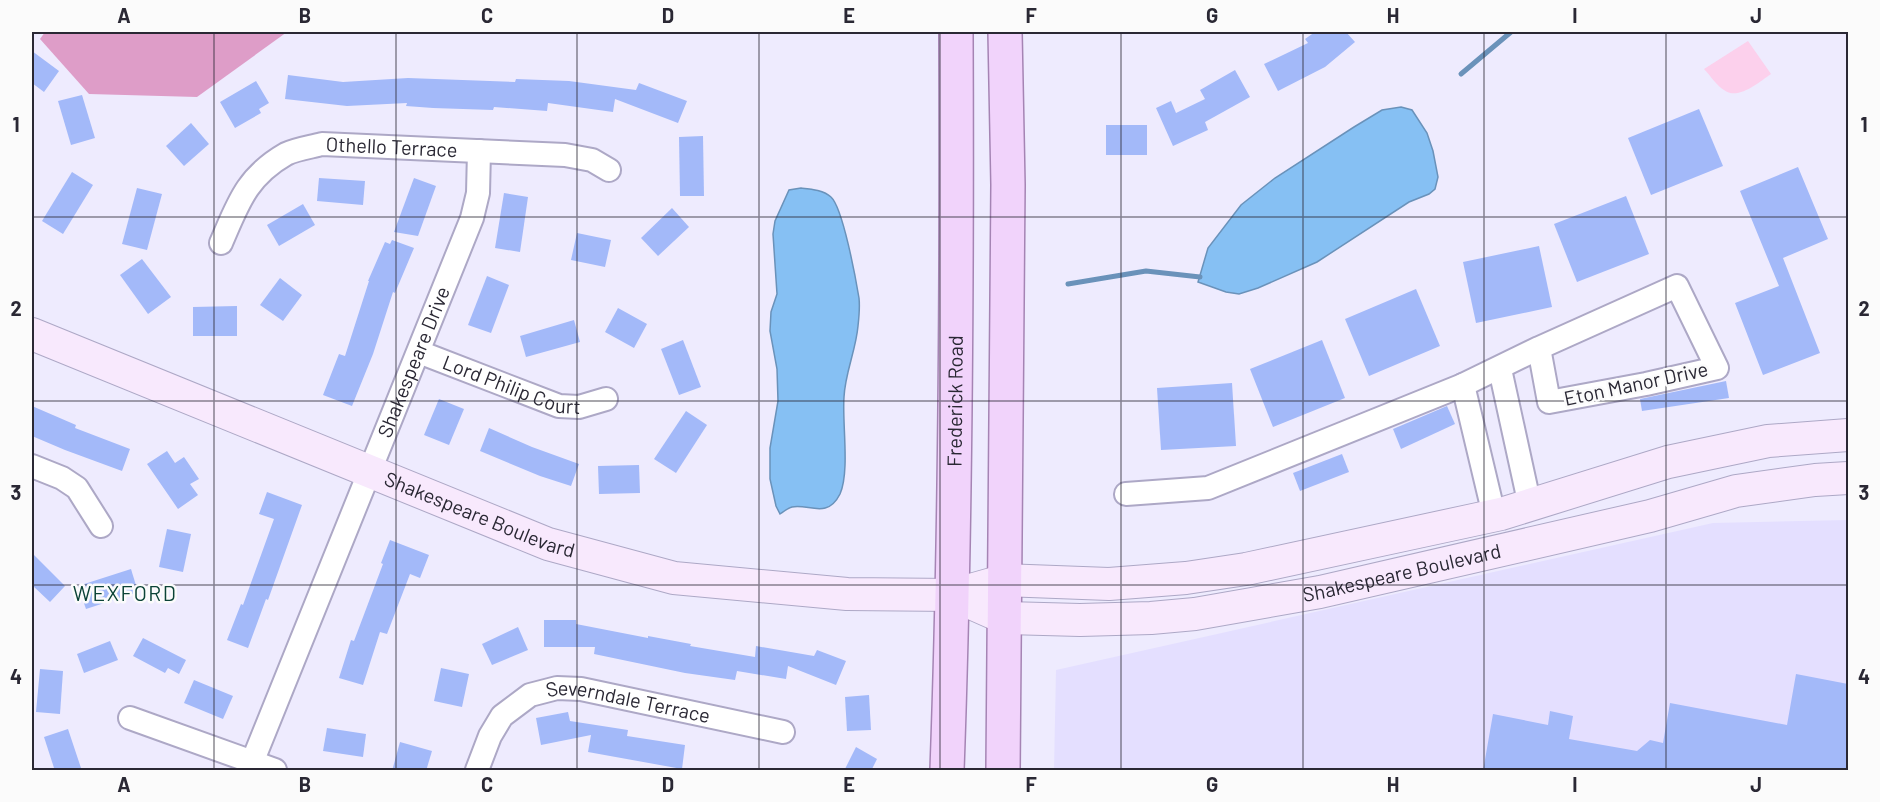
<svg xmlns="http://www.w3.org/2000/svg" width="1880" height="802" font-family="Barlow,sans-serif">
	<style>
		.built { fill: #e4dfff }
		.green { fill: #fcd0ec }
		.forest { fill: #de9dc8 }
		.water { fill: #86c0f3; stroke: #6a92ba; stroke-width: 1.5 }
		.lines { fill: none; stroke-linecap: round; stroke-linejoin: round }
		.stream { stroke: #6a92ba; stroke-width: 5 }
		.building { fill: #a3b9f9 }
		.street-casing { stroke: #ada8c6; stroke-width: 26 }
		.secondary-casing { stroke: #ada8c6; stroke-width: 34 }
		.primary-casing { stroke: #a584b4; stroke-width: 36 }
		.street { stroke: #fff; stroke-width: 22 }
		.secondary { stroke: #f8e9fd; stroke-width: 32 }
		.primary { stroke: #f1d3fb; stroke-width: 33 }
		.grid { fill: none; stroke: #2a2834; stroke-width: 1.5; stroke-opacity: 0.55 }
		.labels { text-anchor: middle; stroke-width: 5; stroke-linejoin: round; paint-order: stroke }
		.street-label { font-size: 20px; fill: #2a2834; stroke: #fbfbfb }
		.neighbourhood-label { font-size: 21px; letter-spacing: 1.5px; fill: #0b4337; stroke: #fbfbfb }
		.neatline { fill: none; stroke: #2a2834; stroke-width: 2 }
		.grid-label { font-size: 20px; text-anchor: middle; font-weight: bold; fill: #2a2834 }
	</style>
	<rect width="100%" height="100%" fill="#eeebfe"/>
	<path class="built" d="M 1848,520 L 1848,770 L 1054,770 L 1056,670 L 1713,523 Z"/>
	<path class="green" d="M 1748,41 L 1771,74 C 1759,82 1738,101 1724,90 C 1716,85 1710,75 1704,69 Z"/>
	<path class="forest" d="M 45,32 L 287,32 L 197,97 L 89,94 L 40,39 Z"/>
	<g class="water">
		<path d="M 1401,107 L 1412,110 L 1427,133 L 1433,151 L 1438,177 L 1435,189 L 1429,194 L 1409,202 L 1317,262 L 1258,288 L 1239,294 L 1226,292 L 1198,282 L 1208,248 L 1241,205 L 1275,178 L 1354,127 L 1382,110 Z"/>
		<path d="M 801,188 C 811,189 824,190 831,197 C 843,208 856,280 859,298 C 860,307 859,317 858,326 C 856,350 845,373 844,397 C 842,423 850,471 840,494 C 827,520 808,503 792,507 C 788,508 783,512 780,514 L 776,506 L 770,479 L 770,448 L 778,401 L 777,369 L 770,331 L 771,312 L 777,294 L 773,234 L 775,221 L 789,190 Z"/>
	</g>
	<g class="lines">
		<g class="stream">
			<path d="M 1461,74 L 1511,32"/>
			<path d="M 1068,284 L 1146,271 L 1200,277"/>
		</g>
	</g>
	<g class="building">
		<path d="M 1315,32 L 1346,32 L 1355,42 L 1325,67 L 1278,91 L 1264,64 L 1308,43 L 1305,39 Z"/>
		<path d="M 32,51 L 59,71 L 44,92 L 32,83 Z"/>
		<path d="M 1235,70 L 1250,97 L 1205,122 L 1208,130 L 1173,146 L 1156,108 L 1171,101 L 1176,113 L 1205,99 L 1200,90 Z"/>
		<path d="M 288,75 L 343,82 L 408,78 L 515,82 L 516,79 L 569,81 L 636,90 L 639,83 L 687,101 L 678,123 L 615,99 L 613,112 L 548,103 L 547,111 L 494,107 L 493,110 L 433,108 L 406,106 L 407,103 L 347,106 L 285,99 Z"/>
		<path d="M 256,81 L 269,103 L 259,109 L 261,113 L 235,128 L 220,102 Z"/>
		<path d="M 82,95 L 95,138 L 71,145 L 58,101 Z"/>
		<path d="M 1699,109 L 1723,166 L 1651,195 L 1628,138 Z"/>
		<path d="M 191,123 L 209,144 L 184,166 L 166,146 Z"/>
		<rect x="1106" y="125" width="41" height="30"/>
		<path d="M 703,136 L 704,196 L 680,196 L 679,137 Z"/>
		<path d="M 1798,167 L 1828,239 L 1783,258 L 1820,353 L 1763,375 L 1735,303 L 1779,286 L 1740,191 Z"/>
		<path d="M 72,172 L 93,185 L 63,234 L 42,221 Z"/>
		<path d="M 319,178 L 365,181 L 363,205 L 317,201 Z"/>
		<path d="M 414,178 L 436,186 L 418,236 L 394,232 Z"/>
		<path d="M 137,188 L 162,194 L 147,250 L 122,244 Z"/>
		<path d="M 504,193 L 528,197 L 520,252 L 495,248 Z"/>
		<path d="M 1626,196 L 1649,254 L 1577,282 L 1554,224 Z"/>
		<path d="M 303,204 L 315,225 L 279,246 L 267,225 Z"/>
		<path d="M 672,208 L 689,227 L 658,256 L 641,238 Z"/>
		<path d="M 577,233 L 611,240 L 605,267 L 571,260 Z"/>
		<path d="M 392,240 L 414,248 L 395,293 L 393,292 L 373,354 L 352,406 L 323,395 L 339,354 L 345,356 L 369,281 L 368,281 L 385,242 L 390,244 Z"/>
		<path d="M 1539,246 L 1552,307 L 1476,323 L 1463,262 Z"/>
		<path d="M 142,259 L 171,297 L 148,314 L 120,275 Z"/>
		<path d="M 487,276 L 509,285 L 491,333 L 468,325 Z"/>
		<path d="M 280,278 L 302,295 L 283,321 L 260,305 Z"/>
		<path d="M 1416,289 L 1440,346 L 1369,376 L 1345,319 Z"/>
		<path d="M 237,306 L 237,336 L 193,336 L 193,307 Z"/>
		<path d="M 618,308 L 647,324 L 634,348 L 605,332 Z"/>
		<path d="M 574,320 L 580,342 L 526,357 L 520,336 Z"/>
		<path d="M 683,340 L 701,387 L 679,395 L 661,349 Z"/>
		<path d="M 1322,340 L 1345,398 L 1273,427 L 1250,369 Z"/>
		<path d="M 1726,381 L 1729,398 L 1642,411 L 1640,399 Z"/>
		<path d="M 1232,383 L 1236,446 L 1161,450 L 1157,388 Z"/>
		<path d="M 439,399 L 464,409 L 449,445 L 424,435 Z"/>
		<path d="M 32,406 L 76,425 L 75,428 L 130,449 L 122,471 L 65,450 L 32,436 Z"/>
		<path d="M 1447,406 L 1455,424 L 1401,449 L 1393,429 Z"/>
		<path d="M 686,411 L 707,425 L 676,473 L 654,459 Z"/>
		<path d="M 489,428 L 532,447 L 579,464 L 571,486 L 540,476 L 480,451 Z"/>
		<path d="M 167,451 L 175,463 L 184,457 L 199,479 L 190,484 L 198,495 L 178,509 L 147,464 Z"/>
		<path d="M 1342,454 L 1349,472 L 1300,491 L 1293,473 Z"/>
		<path d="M 639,465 L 640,493 L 599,494 L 598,466 Z"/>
		<path d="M 267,492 L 302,505 L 268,600 L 266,599 L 248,648 L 227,640 L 241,604 L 243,605 L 274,519 L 259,514 Z"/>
		<path d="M 167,529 L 191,534 L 183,572 L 159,567 Z"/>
		<path d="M 390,540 L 429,555 L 420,578 L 410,574 L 387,634 L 380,632 L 363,685 L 339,678 L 351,640 L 354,641 L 383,564 L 381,563 Z"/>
		<path d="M 32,553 L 65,586 L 50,602 L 32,585 Z"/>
		<path d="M 131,569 L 138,592 L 86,609 L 78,586 Z"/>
		<path d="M 544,620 L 576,620 L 576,624 L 648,638 L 648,636 L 691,644 L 690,646 L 755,657 L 756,646 L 814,656 L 817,650 L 846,661 L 836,685 L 788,666 L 786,679 L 737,671 L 735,680 L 685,673 L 594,654 L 595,647 L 544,647 Z"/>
		<path d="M 518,627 L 528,650 L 492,665 L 482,644 Z"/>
		<path d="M 143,638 L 186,660 L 179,674 L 168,668 L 165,673 L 133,656 Z"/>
		<path d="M 110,641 L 118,660 L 84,673 L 77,654 Z"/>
		<path d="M 441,668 L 469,674 L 462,707 L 434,701 Z"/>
		<path d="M 40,669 L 63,671 L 60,714 L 36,712 Z"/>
		<path d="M 1796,674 L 1848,684 L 1848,771 L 1483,771 L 1493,714 L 1548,725 L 1550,711 L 1573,716 L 1569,739 L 1637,751 L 1650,740 L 1663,743 L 1670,703 L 1787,725 Z"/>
		<path d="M 194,680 L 233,696 L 223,719 L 184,703 Z"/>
		<path d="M 869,695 L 871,730 L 847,731 L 845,697 Z"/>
		<path d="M 568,712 L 570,721 L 628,730 L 627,736 L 685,745 L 682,769 L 588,752 L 591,735 L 541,745 L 536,718 Z"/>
		<path d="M 327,728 L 366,734 L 363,757 L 323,751 Z"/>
		<path d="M 68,729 L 82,771 L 55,771 L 44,737 Z"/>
		<path d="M 400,742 L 432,751 L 426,771 L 392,771 Z"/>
		<path d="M 856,747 L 877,759 L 871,771 L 844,771 Z"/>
	</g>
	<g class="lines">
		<defs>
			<g id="street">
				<path id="s1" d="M 221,243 C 238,204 246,177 286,154 C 296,149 311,147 322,144 L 565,155 L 592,160 L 609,170"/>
				<path id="s2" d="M 419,352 L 559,406 L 579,407 L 606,399"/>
				<path d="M 1500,369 L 1530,506"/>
				<path d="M 1463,385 L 1494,515"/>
				<path d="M 32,466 L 62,478 L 77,488 L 101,526"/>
				<path d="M 1126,494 L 1208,488 L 1463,385 L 1539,348 L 1677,286 L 1717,368 L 1646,384 L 1549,402 L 1539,348"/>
				<path d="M 130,718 L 275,770"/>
				<path id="s3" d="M 249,770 L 472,218 L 478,193 L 479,151"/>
				<path id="s4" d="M 477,770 L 490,736 L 502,716 L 530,695 L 557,688 L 581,689 L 783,732"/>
			</g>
			<g id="secondary">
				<path id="s5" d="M 32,334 L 548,544 L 674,578 L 847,594 L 953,595 L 1006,580 L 1109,584 L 1186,578 L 1246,569 L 1501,514 L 1668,462 L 1768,441 L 1848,435"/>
				<path id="s6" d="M 953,595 L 1005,618 L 1080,620 L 1151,618 L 1195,614 L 1320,592 L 1650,516 L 1736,491 L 1815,480 L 1848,478"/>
			</g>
			<g id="primary">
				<path id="s7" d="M 947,770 C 956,524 957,278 956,32"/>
				<path d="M 1003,770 L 1008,185 L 1005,32"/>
			</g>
		</defs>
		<use href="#street" class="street-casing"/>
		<use href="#secondary" class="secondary-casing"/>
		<use href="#primary" class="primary-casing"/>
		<use href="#street" class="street"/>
		<use href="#secondary" class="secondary"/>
		<use href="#primary" class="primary"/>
	</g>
	<path class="grid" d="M 214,32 L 214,770M 396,32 L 396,770M 577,32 L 577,770M 759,32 L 759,770M 940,32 L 940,770M 1121,32 L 1121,770M 1303,32 L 1303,770M 1484,32 L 1484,770M 1666,32 L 1666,770M 32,217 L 1848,217M 32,401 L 1848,401M 32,585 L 1848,585"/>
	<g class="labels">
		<g class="street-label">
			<text dy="7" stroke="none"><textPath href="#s1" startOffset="220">Othello Terrace</textPath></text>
			<text dy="7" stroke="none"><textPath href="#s3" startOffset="440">Shakespeare Drive</textPath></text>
			<text dy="7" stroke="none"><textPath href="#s2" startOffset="99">Lord Philip Court</textPath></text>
			<text transform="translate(1636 384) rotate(-12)" y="7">Eton Manor Drive</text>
			<text dy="7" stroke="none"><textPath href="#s7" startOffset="369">Frederick Road</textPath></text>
			<text dy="7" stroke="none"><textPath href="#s5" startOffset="483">Shakespeare Boulevard</textPath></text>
			<text dy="7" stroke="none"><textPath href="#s6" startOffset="458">Shakespeare Boulevard</textPath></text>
			<text dy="7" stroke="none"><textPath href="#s4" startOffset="195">Severndale Terrace</textPath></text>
		</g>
		<g class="neighbourhood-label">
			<text x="125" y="601">WEXFORD</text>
		</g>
	</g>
	<rect width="1880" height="802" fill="none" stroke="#fbfbfb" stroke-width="66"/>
	<rect x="33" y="33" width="1814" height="736" class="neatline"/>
	<g class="grid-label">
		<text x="124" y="23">A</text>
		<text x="305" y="23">B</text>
		<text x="487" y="23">C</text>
		<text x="668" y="23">D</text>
		<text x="849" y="23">E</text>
		<text x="1031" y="23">F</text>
		<text x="1212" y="23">G</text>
		<text x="1393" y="23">H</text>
		<text x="1575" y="23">I</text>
		<text x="1756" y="23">J</text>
		<text x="16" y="132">1</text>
		<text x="1864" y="132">1</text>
		<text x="16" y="316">2</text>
		<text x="1864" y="316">2</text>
		<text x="16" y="500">3</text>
		<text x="1864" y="500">3</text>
		<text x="16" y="684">4</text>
		<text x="1864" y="684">4</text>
		<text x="124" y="792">A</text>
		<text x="305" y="792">B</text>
		<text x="487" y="792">C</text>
		<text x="668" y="792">D</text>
		<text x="849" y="792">E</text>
		<text x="1031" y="792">F</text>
		<text x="1212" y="792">G</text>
		<text x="1393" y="792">H</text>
		<text x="1575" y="792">I</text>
		<text x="1756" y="792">J</text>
	</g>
</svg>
